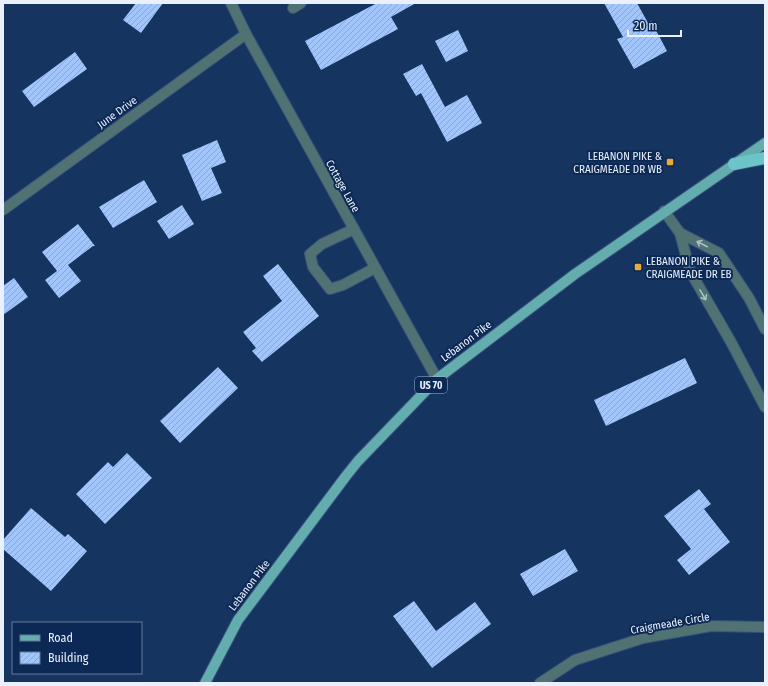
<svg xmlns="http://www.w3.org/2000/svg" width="768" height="686" font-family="'Fira Sans Condensed',sans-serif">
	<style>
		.building { fill: url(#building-hatch) }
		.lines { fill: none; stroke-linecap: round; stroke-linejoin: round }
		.service-casing { stroke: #385279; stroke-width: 12 }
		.minor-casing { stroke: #385279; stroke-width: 12 }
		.primary-casing { stroke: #385279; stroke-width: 12 }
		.motorway-casing { stroke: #385279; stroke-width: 14 }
		.service { stroke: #507273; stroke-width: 10 }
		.minor { stroke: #507273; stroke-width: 10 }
		.primary { stroke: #64adaf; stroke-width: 10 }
		.motorway { stroke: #6bc4c7; stroke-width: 12 }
		.oneway { stroke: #acbec6 }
		.poi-dot { fill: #e9ab38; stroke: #0c2955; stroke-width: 1.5 }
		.labels { text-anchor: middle; stroke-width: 4; stroke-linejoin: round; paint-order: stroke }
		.shield { fill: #0c2955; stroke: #a7b5cb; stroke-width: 1 }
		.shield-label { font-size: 10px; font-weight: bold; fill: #eaf1fd }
		.street-label { font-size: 11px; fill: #eaf1fd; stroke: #0c2955 }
		.poi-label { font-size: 11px; fill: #eaf1fd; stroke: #0c2955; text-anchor: end }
	</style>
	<defs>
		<pattern id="building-hatch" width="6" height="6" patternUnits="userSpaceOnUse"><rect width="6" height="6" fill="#a2c6fc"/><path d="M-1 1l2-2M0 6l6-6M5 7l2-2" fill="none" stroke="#8ba6d0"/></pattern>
	</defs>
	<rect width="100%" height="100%" fill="#163460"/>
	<g class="building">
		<path d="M 136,3 L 163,3 L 141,33 L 123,20 Z"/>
		<path d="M 377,3 L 416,3 L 391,17 L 398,29 L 321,70 L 305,41 Z"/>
		<path d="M 604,3 L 637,3 L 648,23 L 651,21 L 667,51 L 634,69 L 617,39 L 623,37 Z"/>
		<path d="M 458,30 L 468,51 L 446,62 L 435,41 Z"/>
		<path d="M 75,52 L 87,69 L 34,107 L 22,91 Z"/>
		<path d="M 422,64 L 445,107 L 467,95 L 482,123 L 447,142 L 421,93 L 416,96 L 403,74 Z"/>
		<path d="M 217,140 L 226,162 L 211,168 L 222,193 L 202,201 L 182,155 Z"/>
		<path d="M 144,180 L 157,202 L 113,228 L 99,207 Z"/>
		<path d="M 182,205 L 194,224 L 169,239 L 157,221 Z"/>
		<path d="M 78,224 L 95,246 L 93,246 L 68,265 L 81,281 L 59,298 L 45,280 L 57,271 L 42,252 Z"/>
		<path d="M 278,264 L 319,316 L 262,362 L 252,351 L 256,348 L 243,332 L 282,301 L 263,276 Z"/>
		<path d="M 14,278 L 28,297 L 3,315 L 3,286 Z"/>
		<path d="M 685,358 L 697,383 L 606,426 L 594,400 Z"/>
		<path d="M 218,367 L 238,388 L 180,443 L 160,421 Z"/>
		<path d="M 127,453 L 152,478 L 105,524 L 76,494 L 108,462 L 113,467 Z"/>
		<path d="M 699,489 L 711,504 L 704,509 L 730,542 L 689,575 L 677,560 L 691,549 L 664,516 Z"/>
		<path d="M 31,508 L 65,537 L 68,534 L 87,551 L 51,591 L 3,549 L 3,540 Z"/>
		<path d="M 565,549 L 578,571 L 533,596 L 520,574 Z"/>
		<path d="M 414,601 L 436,631 L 475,602 L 491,624 L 432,668 L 393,616 Z"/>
	</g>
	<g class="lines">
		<defs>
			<path id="service" d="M 354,229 L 322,244 L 310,254 L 313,267 L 330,289 L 343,285 L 375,268"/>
			<g id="minor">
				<path d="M 231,3 L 246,34 L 437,379"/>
				<path d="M 293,8 L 301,3"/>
				<path d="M 3,210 L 246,34"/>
				<path d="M 664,211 L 680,233 L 690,271 L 731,342 L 765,407"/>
				<path d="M 680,233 L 719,253 L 749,298 L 765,329"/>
				<path d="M 540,683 L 575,660 L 643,638 L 711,626 L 765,627"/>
			</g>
			<path id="primary" d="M 205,683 L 238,620 L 346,476 L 358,461 L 437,379 L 575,274 L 765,143"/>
			<path id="motorway" d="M 734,164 L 765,158"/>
		</defs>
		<use href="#service" class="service-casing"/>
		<use href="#minor" class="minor-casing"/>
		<use href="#primary" class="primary-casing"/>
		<use href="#motorway" class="motorway-casing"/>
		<use href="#service" class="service"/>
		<use href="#minor" class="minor"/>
		<use href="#primary" class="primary"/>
		<use href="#motorway" class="motorway"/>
	</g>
	<defs><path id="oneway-shaft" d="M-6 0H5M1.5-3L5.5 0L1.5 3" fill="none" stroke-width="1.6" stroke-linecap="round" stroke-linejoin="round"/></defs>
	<g class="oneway">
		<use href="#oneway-shaft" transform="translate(702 244) rotate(-153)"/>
		<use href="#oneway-shaft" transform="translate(703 295) rotate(60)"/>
	</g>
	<g class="poi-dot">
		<rect x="666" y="158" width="8" height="8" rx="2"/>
		<rect x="634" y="263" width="8" height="8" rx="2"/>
	</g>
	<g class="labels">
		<rect class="shield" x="415" y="377" width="32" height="16" rx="3"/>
		<g class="shield-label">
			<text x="431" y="389">US 70</text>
		</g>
		<g class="street-label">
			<text transform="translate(117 112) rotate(-36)" y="4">June Drive</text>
			<text transform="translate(343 186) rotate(61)" y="4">Cottage Lane</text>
			<text transform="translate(466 341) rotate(-37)" y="4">Lebanon Pike</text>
			<text transform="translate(249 585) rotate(-53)" y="4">Lebanon Pike</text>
			<text transform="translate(670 623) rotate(-10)" y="4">Craigmeade Circle</text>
		</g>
		<g class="poi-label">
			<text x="662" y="160">LEBANON PIKE &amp;<tspan x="662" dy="13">CRAIGMEADE DR WB</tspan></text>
			<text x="646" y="265" text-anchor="start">LEBANON PIKE &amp;<tspan x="646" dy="13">CRAIGMEADE DR EB</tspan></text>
		</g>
	</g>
	<rect width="768" height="686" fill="none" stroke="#eaf1fd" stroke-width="8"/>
	<rect x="12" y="622" width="130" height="52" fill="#0c2955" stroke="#657998"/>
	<rect x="20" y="635" width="20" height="6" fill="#64adaf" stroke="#657998"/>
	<text x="48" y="642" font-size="12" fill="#eaf1fd">Road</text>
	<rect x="20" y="652" width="20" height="12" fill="url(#building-hatch)" stroke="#657998"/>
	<text x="48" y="662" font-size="12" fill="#eaf1fd">Building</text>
	<path d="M628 30v6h53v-6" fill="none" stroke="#eaf1fd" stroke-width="2"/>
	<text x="634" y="30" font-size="12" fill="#eaf1fd" stroke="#0c2955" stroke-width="3" paint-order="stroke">20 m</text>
</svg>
